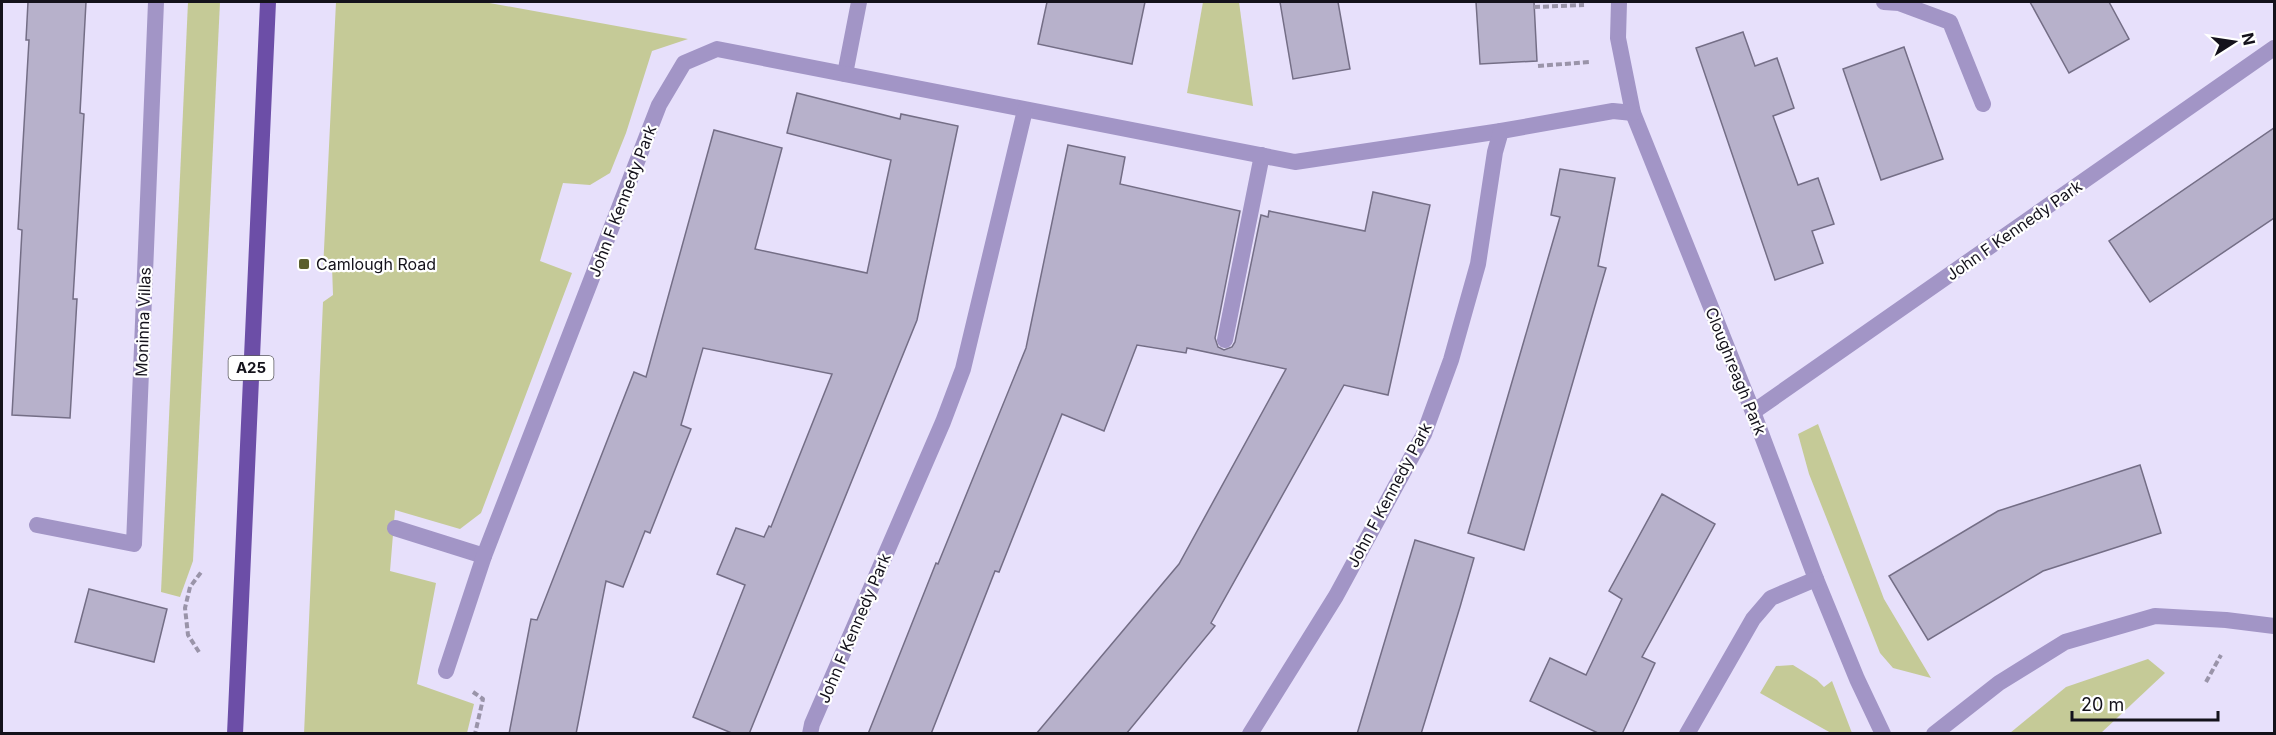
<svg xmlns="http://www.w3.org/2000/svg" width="2276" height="735" font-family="Inter,sans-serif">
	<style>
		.green { fill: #c5ca97 }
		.building { fill: #b7b1cb; stroke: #746e86; stroke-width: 1.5 }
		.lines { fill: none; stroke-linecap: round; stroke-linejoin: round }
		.path { stroke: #9a94a9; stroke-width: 4; stroke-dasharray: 6 3; stroke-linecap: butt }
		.minor { stroke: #a295c6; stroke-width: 16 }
		.primary { stroke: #6c4ea7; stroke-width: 16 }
		.poi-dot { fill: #5b5f2d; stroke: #fff; stroke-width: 2 }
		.labels { text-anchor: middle; stroke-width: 4.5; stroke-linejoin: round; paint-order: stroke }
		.shield { fill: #fff; stroke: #5a595f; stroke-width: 1.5 }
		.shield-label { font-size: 15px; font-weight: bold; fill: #14121b }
		.street-label { font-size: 16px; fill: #14121b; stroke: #fff }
		.poi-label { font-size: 16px; fill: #14121b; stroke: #fff; text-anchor: start }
	</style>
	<rect width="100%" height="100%" fill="#e7e0fb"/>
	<g class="green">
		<path d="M 188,2 L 220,2 L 193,561 L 180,597 L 161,592 Z"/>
		<path d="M 336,2 L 484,2 L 688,39 L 652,51 L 626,133 L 610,173 L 590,185 L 563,183 L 540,261 L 572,273 L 481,513 L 460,529 L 395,510 L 390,571 L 436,583 L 417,684 L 474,704 L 467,733 L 304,734 L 323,302 L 333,295 L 332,266 L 323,270 Z"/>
		<path d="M 1203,2 L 1239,2 L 1253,106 L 1187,93 Z"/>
		<path d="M 1818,424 L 1884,599 L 1931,678 L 1893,668 L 1880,653 L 1809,474 L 1798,434 Z"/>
		<path d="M 2148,659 L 2165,673 L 2101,733 L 2010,733 L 2066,687 Z"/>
		<path d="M 1793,665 L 1817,680 L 1824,687 L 1832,681 L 1852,733 L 1831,733 L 1760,693 L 1776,666 Z"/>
	</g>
	<g class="building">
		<path d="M 28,2 L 86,2 L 80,113 L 84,114 L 73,299 L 77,299 L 70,418 L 12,415 L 22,230 L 18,229 L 29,40 L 26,40 Z"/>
		<path d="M 1047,2 L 1145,2 L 1132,64 L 1038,44 Z"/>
		<path d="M 1280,2 L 1338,2 L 1350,69 L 1293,79 Z"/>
		<path d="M 1476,2 L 1534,2 L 1537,61 L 1480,64 Z"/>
		<path d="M 2030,2 L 2109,2 L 2129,39 L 2069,73 Z"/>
		<path d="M 1743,32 L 1755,66 L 1777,58 L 1794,108 L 1773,116 L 1798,185 L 1818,178 L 1834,224 L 1812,231 L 1823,263 L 1775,280 L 1696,48 Z"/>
		<path d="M 1904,47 L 1943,159 L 1881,180 L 1843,69 Z"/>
		<path d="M 797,93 L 900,119 L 901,114 L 958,126 L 917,320 L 749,734 L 734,734 L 693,717 L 745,585 L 717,574 L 736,528 L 764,537 L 769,526 L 771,527 L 832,374 L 703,348 L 681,425 L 691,429 L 650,533 L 645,531 L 623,587 L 606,581 L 576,734 L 509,734 L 531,619 L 537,620 L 634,372 L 646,377 L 714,130 L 782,148 L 755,249 L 867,273 L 891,160 L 787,133 Z"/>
		<path d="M 2274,128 L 2274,218 L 2150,302 L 2109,241 Z"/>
		<path d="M 1068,145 L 1125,157 L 1120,184 L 1240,211 L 1215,338 L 1218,347 L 1224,350 L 1232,347 L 1235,342 L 1261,215 L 1268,217 L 1269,211 L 1365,231 L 1373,192 L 1430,205 L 1388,395 L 1344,385 L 1211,623 L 1215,626 L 1126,734 L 1036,734 L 1179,564 L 1286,369 L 1187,348 L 1186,353 L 1137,345 L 1104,431 L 1062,414 L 999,572 L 995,571 L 931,734 L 868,734 L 936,563 L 938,564 L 1026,348 Z"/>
		<path d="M 1560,169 L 1615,178 L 1598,266 L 1606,268 L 1524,550 L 1468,533 L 1560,217 L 1551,215 Z"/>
		<path d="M 2140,465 L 2161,533 L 2043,571 L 1928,640 L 1889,576 L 1998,511 Z"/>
		<path d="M 1662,494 L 1715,524 L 1642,657 L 1655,663 L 1622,734 L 1600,734 L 1530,701 L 1550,658 L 1586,675 L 1622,599 L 1609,591 Z"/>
		<path d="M 1415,540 L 1474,558 L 1460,607 L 1421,734 L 1357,734 Z"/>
		<path d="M 89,589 L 167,609 L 154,662 L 75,642 Z"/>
	</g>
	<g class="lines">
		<g class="path">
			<path d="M 1534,7 L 1584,5"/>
			<path d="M 1538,66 L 1589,62"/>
			<path d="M 199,652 L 188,635 L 185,608 L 190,587 L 202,571"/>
			<path d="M 2206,682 L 2221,655"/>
			<path d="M 473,692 L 483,699 L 475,734"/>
		</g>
		<g class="minor">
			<path d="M 1619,2 L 1618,38 L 1633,113 L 1753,412 L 1816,579 L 1857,679 L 1883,734"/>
			<path d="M 1884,2 L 1899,3 L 1950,22 L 1983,104"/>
			<path d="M 845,74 L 859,2"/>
			<path d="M 1225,340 L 1262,155"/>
			<path d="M 1753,412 L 2274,48"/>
			<path d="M 37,525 L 134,544 L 156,2"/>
			<path d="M 395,528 L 484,556"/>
			<path d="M 446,671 L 484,556 L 659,105 L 684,63 L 717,49 L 1295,162 L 1501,131"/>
			<path d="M 810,734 L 812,724 L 943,422 L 963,369 L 1025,110"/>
			<path d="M 1250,734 L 1336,596 L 1424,434 L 1451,360 L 1478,264 L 1495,152 L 1501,131 L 1613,111 L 1633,113"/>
			<path d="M 1687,734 L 1753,619 L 1771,598 L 1816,579"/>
			<path d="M 1934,734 L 1999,683 L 2065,642 L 2155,616 L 2226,620 L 2274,626"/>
		</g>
		<path class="primary" d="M 235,734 L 268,2"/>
	</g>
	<rect class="poi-dot" x="298" y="258" width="12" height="12" rx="3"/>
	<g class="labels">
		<rect class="shield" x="228.5" y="356" width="45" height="24" rx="4.5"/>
		<g class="shield-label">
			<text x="251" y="373">A25</text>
		</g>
		<g class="street-label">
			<text transform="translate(622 201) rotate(-69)" y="6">John F Kennedy Park</text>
			<text transform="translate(2014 230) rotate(-35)" y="6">John F Kennedy Park</text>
			<text transform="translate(143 322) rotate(-88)" y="6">Moninna Villas</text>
			<text transform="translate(1736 371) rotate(68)" y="6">Cloughreagh Park</text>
			<text transform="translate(1389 495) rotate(-62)" y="6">John F Kennedy Park</text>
			<text transform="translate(854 628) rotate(-67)" y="6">John F Kennedy Park</text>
		</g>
		<g class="poi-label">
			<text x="316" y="270">Camlough Road</text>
		</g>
	</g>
	<rect width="2276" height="735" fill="none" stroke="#14121b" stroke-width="6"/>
	<g transform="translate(2234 42) rotate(78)" stroke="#ffffff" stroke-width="4.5" paint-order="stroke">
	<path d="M0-4.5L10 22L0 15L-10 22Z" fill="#14121b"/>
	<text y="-9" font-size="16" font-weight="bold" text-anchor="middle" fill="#14121b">N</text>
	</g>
	<path d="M2072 711v9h146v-9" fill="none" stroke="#14121b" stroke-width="3"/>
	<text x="2081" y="711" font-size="18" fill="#14121b" stroke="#ffffff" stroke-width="4.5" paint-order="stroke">20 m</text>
</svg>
